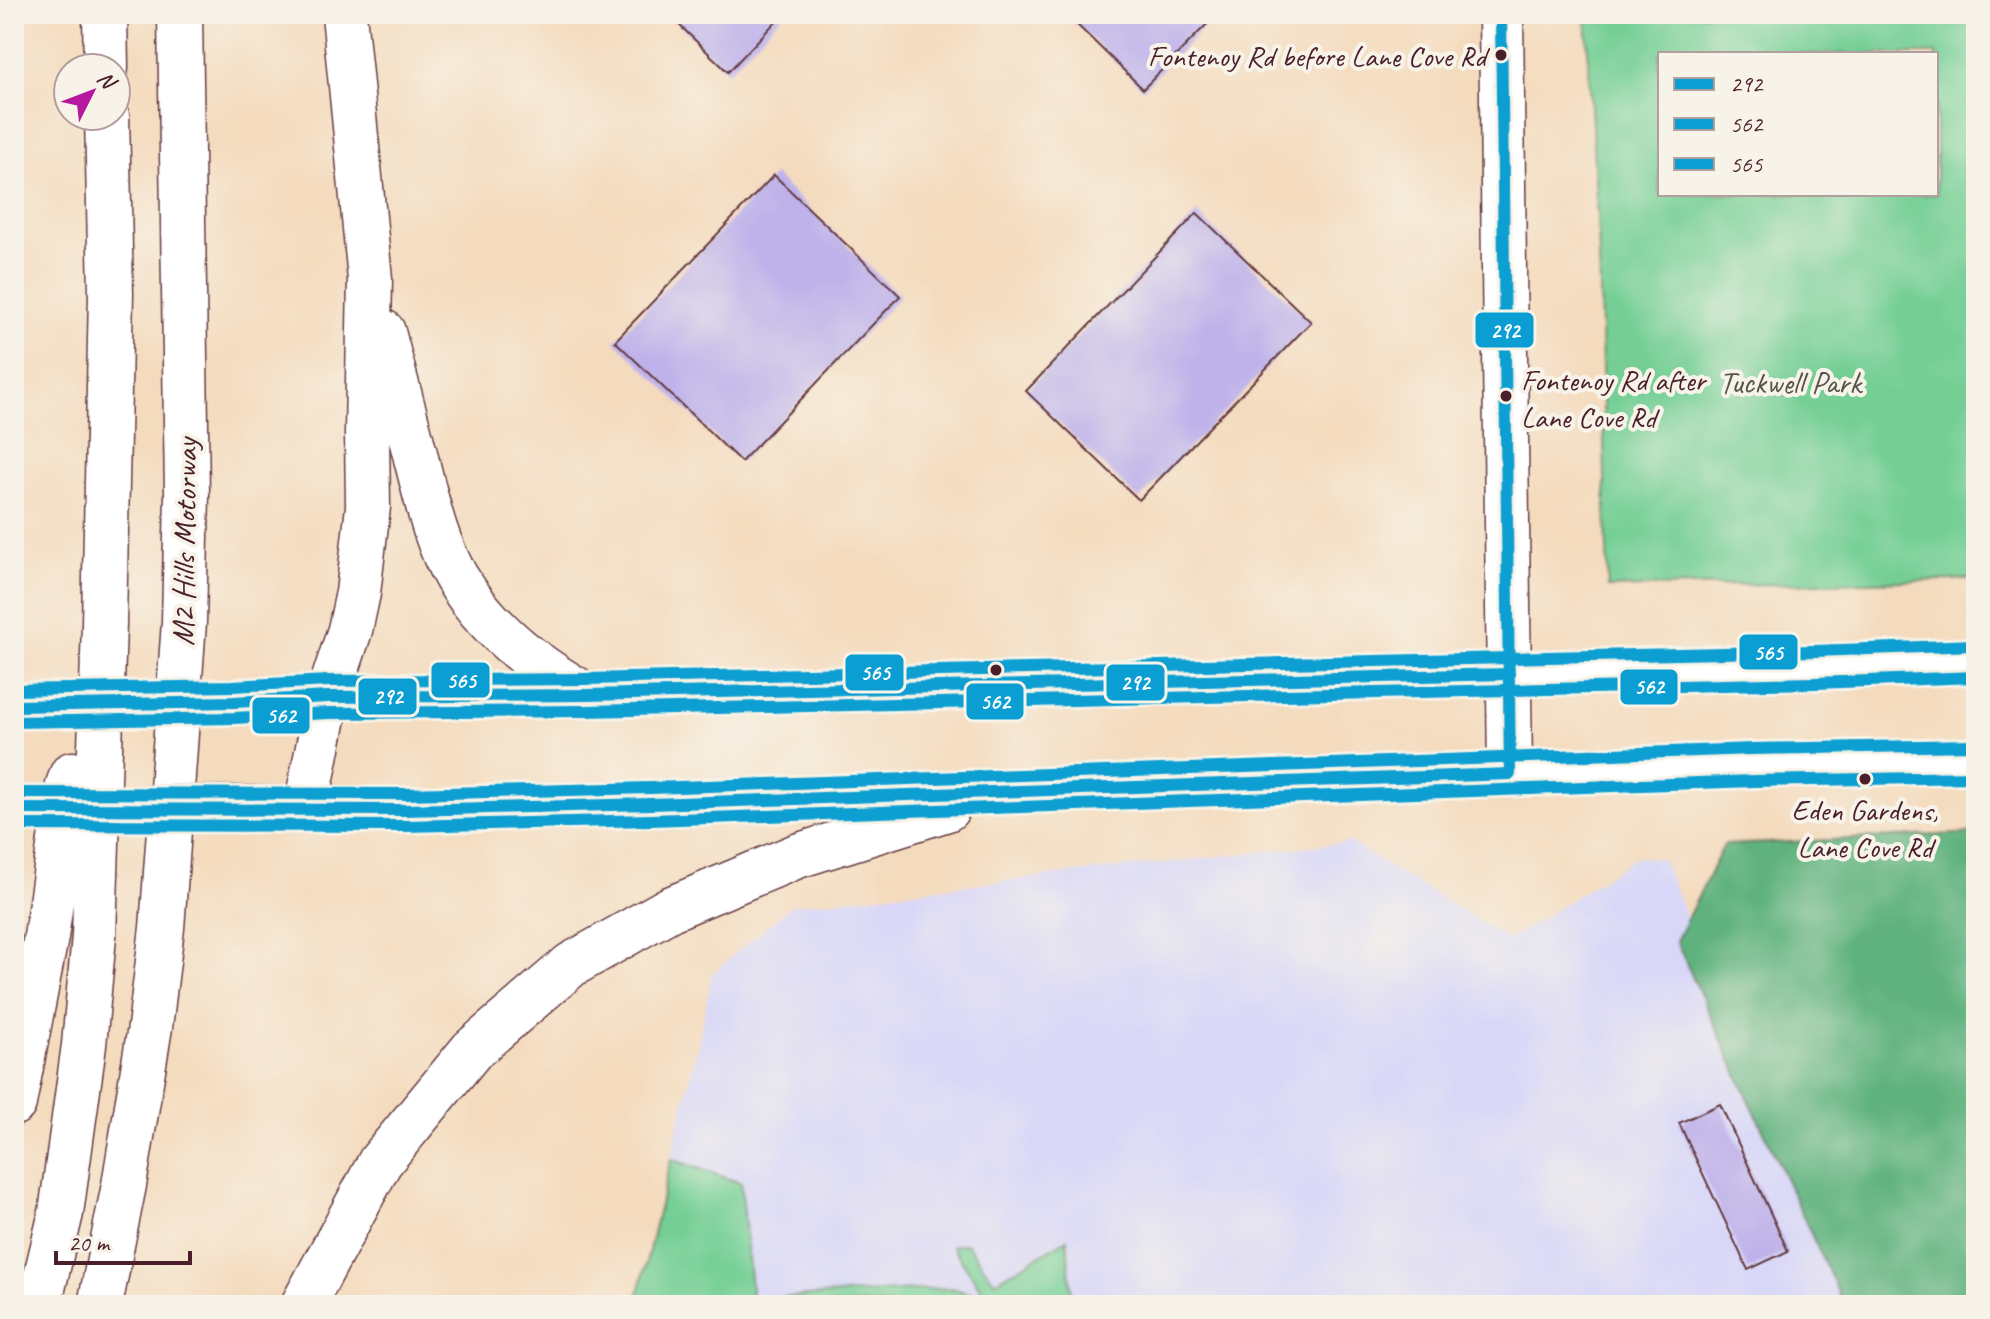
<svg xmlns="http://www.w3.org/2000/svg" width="1990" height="1319" font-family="Caveat,sans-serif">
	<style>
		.built { fill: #d8d7f8 }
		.green { fill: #74cf95; stroke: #5f7760; stroke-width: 2; fill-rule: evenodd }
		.forest { fill: #5fb27e; stroke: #546854; stroke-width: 2 }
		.building { fill: #bfb2ea }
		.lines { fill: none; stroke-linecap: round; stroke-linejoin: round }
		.minor-casing { stroke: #643b41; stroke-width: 47 }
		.highway-casing { stroke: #643b41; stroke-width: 47 }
		.minor { stroke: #fff; stroke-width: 44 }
		.highway { stroke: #fff; stroke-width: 44 }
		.highway-bridge-casing { stroke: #643b41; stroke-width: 47; stroke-linecap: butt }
		.highway-bridge { stroke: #fff; stroke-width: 44 }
		.bus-1-casing { stroke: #f7f3e8; stroke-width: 18 }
		.bus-2-casing { stroke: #f7f3e8; stroke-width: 18 }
		.bus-3-casing { stroke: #f7f3e8; stroke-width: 18 }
		.bus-1 { stroke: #0b9ed2; stroke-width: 12 }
		.bus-2 { stroke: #0b9ed2; stroke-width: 12 }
		.bus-3 { stroke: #0b9ed2; stroke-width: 12 }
		.bus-dot { fill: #4a1f2b; stroke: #f7f3e8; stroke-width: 3 }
		.labels { text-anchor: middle; stroke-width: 8; stroke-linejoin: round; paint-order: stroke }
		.bus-label { font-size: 30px; fill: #4a1f2b; stroke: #f7f3e8; text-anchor: end }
		.park-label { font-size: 32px; fill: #57544b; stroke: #f7f3e8 }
		.street-label { font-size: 32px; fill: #4a1f2b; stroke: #f7f3e8 }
		.line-badge { stroke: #f7f3e8; stroke-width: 3 }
		.badge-label { font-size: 22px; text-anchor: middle; font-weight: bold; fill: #fff }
	</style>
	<rect width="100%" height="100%" fill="#f7f3e8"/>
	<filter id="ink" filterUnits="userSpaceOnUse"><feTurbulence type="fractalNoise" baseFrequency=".0125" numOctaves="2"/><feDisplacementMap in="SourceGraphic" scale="16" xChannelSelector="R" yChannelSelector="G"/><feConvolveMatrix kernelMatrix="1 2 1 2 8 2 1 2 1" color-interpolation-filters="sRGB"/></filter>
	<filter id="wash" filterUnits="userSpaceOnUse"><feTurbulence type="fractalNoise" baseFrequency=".006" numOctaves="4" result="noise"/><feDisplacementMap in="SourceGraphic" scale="32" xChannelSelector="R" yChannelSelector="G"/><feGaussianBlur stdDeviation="1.8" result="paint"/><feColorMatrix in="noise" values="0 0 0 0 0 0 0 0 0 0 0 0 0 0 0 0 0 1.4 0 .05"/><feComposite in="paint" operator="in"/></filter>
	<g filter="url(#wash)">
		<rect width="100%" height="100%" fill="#f4dbbe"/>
		<path class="built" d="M 1349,842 L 1509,940 L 1636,857 L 1662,859 L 1850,1305 L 636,1305 L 698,1045 L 712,974 L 792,905 Z"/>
		<g class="green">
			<path d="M 1586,14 L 1976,14 L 1976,578 L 1953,580 L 1608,588 L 1599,253 ZM 1660,54 L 1936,54 L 1936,194 L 1660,194 Z"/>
			<path d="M 671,1159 L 741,1183 L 752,1299 L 951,1288 L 987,1298 L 952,1246 L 967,1244 L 995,1282 L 1067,1239 L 1072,1305 L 636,1305 Z"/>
		</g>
		<path class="forest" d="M 1976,833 L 1976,1305 L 1844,1305 L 1676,941 L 1724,845 Z"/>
		<g id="blocks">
			<g class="building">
				<path d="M 668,14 L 783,14 L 728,72 Z"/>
				<path d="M 1066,14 L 1217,14 L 1143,89 Z"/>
				<path d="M 774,175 L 900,296 L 741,462 L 615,341 Z"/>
				<path d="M 1197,213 L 1311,322 L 1139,500 L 1026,391 Z"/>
				<path d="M 1720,1104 L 1788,1251 L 1748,1270 L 1679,1123 Z"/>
			</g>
		</g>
	</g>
	<g filter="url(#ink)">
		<use href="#blocks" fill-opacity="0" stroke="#643b41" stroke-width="2"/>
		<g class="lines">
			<defs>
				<path id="minor" d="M 1501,14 L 1510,774"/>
				<g id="highway">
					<path d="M 105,14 L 106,68"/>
					<path d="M 383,332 C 394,375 406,418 417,462 C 427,501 435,541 456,577 C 487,629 534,666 586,695"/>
					<path d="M 242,701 L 328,697 L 586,695 L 1815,667 L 1976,661"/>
					<path d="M 237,808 L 405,810 L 651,804 L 1754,765 L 1976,761"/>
					<path d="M 306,808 L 328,697 L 350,630 L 358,593 L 368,507 L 367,432 L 370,279 L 344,14"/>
					<path d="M 14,1103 L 46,937 L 68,785 L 72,774"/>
					<path d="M 39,1305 L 61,1213 L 84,1045 L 94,936 L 104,624 L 111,293 L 107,116"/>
					<path d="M 100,1305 L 124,1185 L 150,1027 L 162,928 L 184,622 L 187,495 L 180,14"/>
					<path d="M 303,1305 L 380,1162 L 472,1050 L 571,965 L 670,909 L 797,856 L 947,809"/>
				</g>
			</defs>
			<use href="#minor" class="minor-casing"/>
			<use href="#highway" class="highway-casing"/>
			<use href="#minor" class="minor"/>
			<use href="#highway" class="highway"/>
			<defs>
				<g id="highway-bridge">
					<path d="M 18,706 L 242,701"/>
					<path d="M 14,809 L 237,808"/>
				</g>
			</defs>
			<use href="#highway-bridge" class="highway-bridge-casing"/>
			<use href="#highway-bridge" class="highway-bridge"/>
			<defs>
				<g id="bus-1">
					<path d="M 14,706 L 234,702 L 328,697 L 586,695 L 1509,674"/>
					<path d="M 14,809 L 405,810 L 651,804 L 1510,774 L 1501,14"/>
				</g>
				<g id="bus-2">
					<path d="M 14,722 L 234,718 L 328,713 L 586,711 L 1815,683 L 1976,677"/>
					<path d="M 14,825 L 405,826 L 651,820 L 1754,781 L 1976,777"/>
				</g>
				<g id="bus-3">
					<path d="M 14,690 L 233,686 L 328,681 L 586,679 L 1815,651 L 1975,645"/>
					<path d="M 14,793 L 405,794 L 651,788 L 1753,749 L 1976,745"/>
				</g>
			</defs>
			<use href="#bus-1" class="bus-1-casing"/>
			<use href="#bus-2" class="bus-2-casing"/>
			<use href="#bus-3" class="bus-3-casing"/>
			<use href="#bus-1" class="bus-1"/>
			<use href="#bus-2" class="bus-2"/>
			<use href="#bus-3" class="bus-3"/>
		</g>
	</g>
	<g class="bus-dot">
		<circle cx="1501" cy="55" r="7"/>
		<circle cx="1506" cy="396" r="7"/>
		<circle cx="996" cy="670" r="7"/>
		<circle cx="1865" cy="779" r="7"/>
	</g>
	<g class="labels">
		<g class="bus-label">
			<text x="1486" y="66">Fontenoy Rd before Lane Cove Rd</text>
			<text x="1521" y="390" text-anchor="start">Fontenoy Rd after<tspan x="1521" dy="37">Lane Cove Rd</tspan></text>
			<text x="1865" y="820" text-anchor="middle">Eden Gardens,<tspan x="1865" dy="37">Lane Cove Rd</tspan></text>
		</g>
		<g class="park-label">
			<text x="1790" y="393">Tuckwell Park</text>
		</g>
		<g class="street-label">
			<text transform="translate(184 542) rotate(-89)" y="11">M2 Hills Motorway</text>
		</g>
	</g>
	<g class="line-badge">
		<rect x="1474" y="311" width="61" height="38" rx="8" fill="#0b9ed2"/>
		<rect x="1738" y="633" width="61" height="38" rx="8" fill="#0b9ed2"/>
		<rect x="844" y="653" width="61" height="39" rx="8" fill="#0b9ed2"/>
		<rect x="430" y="661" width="61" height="38" rx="8" fill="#0b9ed2"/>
		<rect x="1105" y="663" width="61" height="39" rx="8" fill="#0b9ed2"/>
		<rect x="1619" y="668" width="60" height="38" rx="8" fill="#0b9ed2"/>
		<rect x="357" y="677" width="61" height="39" rx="8" fill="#0b9ed2"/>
		<rect x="965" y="682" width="60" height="39" rx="8" fill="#0b9ed2"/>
		<rect x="251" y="696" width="60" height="39" rx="8" fill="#0b9ed2"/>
	</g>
	<g class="badge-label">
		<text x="1505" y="338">292</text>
		<text x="1768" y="660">565</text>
		<text x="875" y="680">565</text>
		<text x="461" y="688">565</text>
		<text x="1135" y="690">292</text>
		<text x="1649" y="694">562</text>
		<text x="388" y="704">292</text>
		<text x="995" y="709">562</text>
		<text x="281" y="723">562</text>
	</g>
	<rect width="1990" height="1319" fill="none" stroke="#f7f3e8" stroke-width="48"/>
	<rect x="1658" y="52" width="280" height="144" fill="#f7f3e8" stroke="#b29e9c" stroke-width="2"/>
	<rect x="1674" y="78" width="40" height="12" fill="#0b9ed2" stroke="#b29e9c" stroke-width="2"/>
	<text x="1730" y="92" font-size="24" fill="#4a1f2b">292</text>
	<rect x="1674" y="118" width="40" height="12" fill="#0b9ed2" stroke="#b29e9c" stroke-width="2"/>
	<text x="1730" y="132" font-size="24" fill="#4a1f2b">562</text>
	<rect x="1674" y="158" width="40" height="12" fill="#0b9ed2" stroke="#b29e9c" stroke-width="2"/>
	<text x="1730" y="172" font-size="24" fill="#4a1f2b">565</text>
	<g transform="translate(92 92) rotate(48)"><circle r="38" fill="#f7f3e8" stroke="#b29e9c" stroke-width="2"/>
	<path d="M0-6L14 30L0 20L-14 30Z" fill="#b5179e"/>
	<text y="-12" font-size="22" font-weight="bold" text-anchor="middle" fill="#4a1f2b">N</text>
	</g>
	<path d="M56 1251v12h134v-12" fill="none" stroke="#4a1f2b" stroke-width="4"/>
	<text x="68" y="1251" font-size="24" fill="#4a1f2b" stroke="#f7f3e8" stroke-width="6" paint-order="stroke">20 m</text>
</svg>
